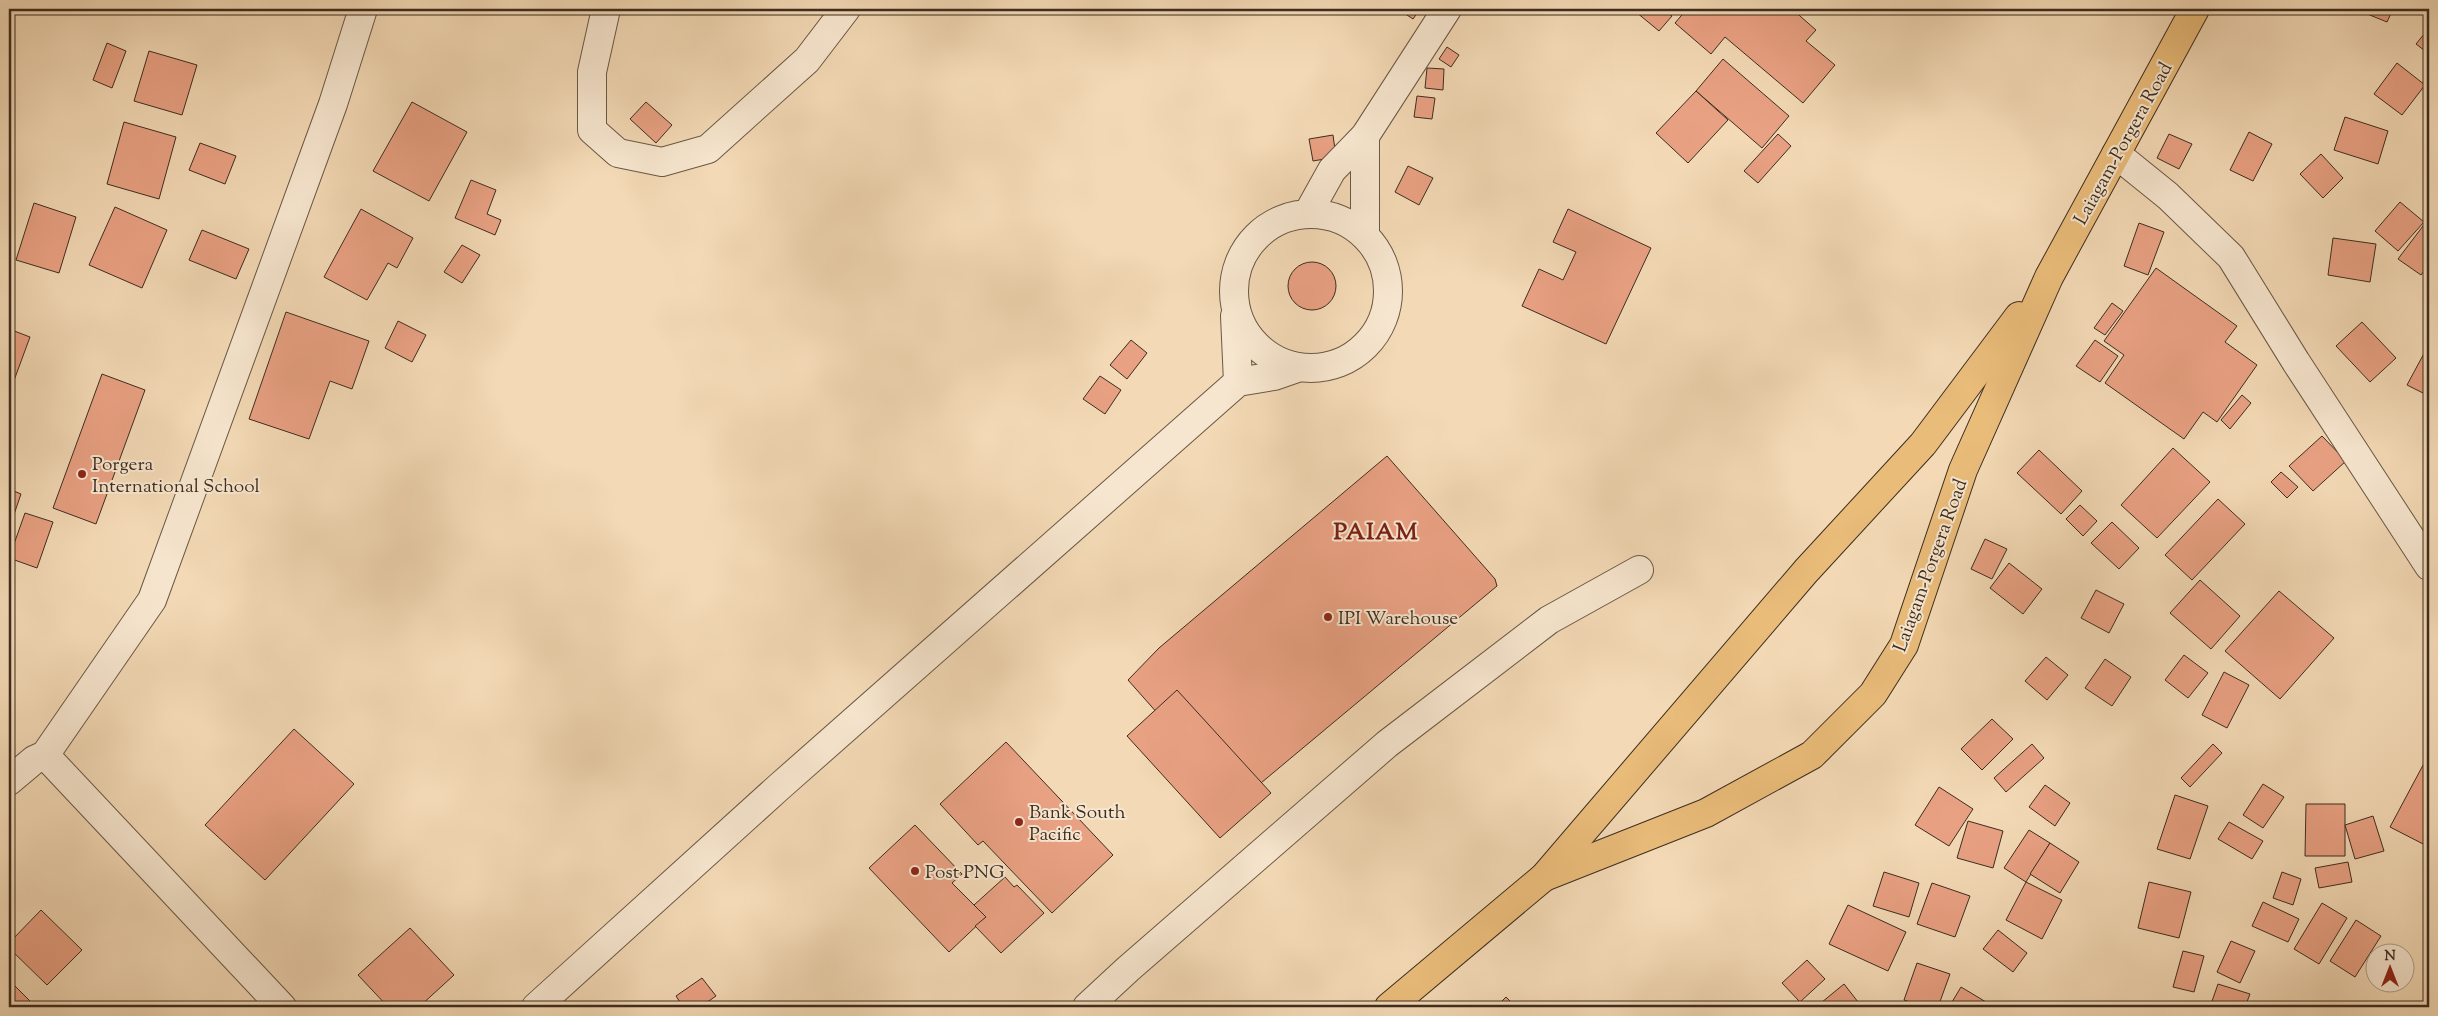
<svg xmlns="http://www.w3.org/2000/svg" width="2438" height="1016" font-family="'Sorts Mill Goudy',serif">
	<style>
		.building { fill: #e9a183; stroke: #3d2d20 }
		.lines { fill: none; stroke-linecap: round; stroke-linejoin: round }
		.street-casing { stroke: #6a5845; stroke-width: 30 }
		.primary-casing { stroke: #3d2d20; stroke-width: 30 }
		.street { stroke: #f7e6cf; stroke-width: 28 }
		.primary { stroke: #eabc7a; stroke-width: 28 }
		.poi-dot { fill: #8f2418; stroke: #f7e6cf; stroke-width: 2 }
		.labels { text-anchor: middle; stroke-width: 4; stroke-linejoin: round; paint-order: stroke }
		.street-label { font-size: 19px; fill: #3d2d20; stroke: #f7e6cf }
		.poi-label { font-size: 19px; fill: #3d2d20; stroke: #f7e6cf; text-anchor: start }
		.district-label { font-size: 24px; font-weight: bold; letter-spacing: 1px; fill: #7a1f14; stroke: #f7e6cf }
	</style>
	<rect width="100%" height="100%" fill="#f3d9b5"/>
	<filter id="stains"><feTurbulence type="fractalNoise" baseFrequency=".004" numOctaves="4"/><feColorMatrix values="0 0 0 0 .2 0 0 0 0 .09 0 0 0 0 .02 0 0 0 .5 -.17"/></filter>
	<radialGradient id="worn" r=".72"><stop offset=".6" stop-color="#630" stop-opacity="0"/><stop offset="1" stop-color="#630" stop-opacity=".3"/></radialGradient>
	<g class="building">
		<path d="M 1398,9 L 1420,9 L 1413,19 Z"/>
		<path d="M 1638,9 L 1663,9 L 1672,16 L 1659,31 L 1636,12 Z"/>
		<path d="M 1687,9 L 1768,9 L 1771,11 L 1773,9 L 1792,9 L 1816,30 L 1806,41 L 1835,65 L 1803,103 L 1725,37 L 1711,54 L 1675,23 Z"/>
		<path d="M 2355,9 L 2393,9 L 2387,22 Z"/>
		<path d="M 2429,28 L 2429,54 L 2416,44 Z"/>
		<path d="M 107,43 L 126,51 L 112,88 L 93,80 Z"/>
		<path d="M 1447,47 L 1459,55 L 1451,67 L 1439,59 Z"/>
		<path d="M 149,51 L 197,65 L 182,115 L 134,101 Z"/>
		<path d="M 1723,59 L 1789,116 L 1762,148 L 1696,91 Z"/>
		<path d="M 2397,63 L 2425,85 L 2402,115 L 2374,94 Z"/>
		<path d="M 1427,68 L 1444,69 L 1443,90 L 1425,88 Z"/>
		<path d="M 1696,91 L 1728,120 L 1688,163 L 1656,133 Z"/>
		<path d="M 1417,96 L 1435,98 L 1432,119 L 1414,117 Z"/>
		<path d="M 412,102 L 467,132 L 429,201 L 373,171 Z"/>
		<path d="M 646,102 L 672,125 L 656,143 L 630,119 Z"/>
		<path d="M 2345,117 L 2388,131 L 2378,164 L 2334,150 Z"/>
		<path d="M 124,122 L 176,137 L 159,199 L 107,184 Z"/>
		<path d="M 2249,132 L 2272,144 L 2253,181 L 2230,170 Z"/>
		<path d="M 1778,134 L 1791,146 L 1758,183 L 1744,171 Z"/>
		<path d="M 2169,134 L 2192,144 L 2179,169 L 2157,158 Z"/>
		<path d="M 1333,135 L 1336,157 L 1313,161 L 1309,139 Z"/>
		<path d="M 200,143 L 236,156 L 225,184 L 189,170 Z"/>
		<path d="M 2321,154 L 2343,178 L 2323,198 L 2300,174 Z"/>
		<path d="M 1408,166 L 1433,178 L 1419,205 L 1395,192 Z"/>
		<path d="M 471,180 L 496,190 L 487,214 L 501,220 L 495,235 L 455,218 Z"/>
		<path d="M 2400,202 L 2424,222 L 2398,251 L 2375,231 Z"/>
		<path d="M 34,203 L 76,217 L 59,273 L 16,260 Z"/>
		<path d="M 115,207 L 167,230 L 142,288 L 89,265 Z"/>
		<path d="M 361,209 L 413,238 L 397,268 L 388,263 L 367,300 L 324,277 Z"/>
		<path d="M 1568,209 L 1651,248 L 1606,344 L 1522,306 L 1539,269 L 1563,280 L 1576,252 L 1553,242 Z"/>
		<path d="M 2139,223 L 2164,232 L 2148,275 L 2124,266 Z"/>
		<path d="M 2423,226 L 2429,230 L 2429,264 L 2421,275 L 2398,259 Z"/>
		<path d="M 202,230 L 249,249 L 236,279 L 189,260 Z"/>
		<path d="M 2333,238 L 2376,244 L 2370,282 L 2328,275 Z"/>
		<path d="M 462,245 L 480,255 L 462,283 L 444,272 Z"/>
		<circle cx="1312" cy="286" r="24"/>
		<path d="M 2156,268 L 2237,326 L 2225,342 L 2257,365 L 2217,422 L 2203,412 L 2184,439 L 2105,383 L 2124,355 L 2104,341 Z"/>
		<path d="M 2112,303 L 2123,311 L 2105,335 L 2094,328 Z"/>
		<path d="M 286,312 L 369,341 L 352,389 L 330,381 L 309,439 L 249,419 Z"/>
		<path d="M 398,321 L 426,335 L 412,362 L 385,348 Z"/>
		<path d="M 2362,322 L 2396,358 L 2370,382 L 2336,346 Z"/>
		<path d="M 9,329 L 30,337 L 9,394 Z"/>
		<path d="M 1131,340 L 1147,353 L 1127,379 L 1110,365 Z"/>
		<path d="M 2095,340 L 2118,356 L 2100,382 L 2076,366 Z"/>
		<path d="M 2428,346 L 2429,347 L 2429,396 L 2407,385 Z"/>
		<path d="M 102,374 L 145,390 L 96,524 L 53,508 Z"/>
		<path d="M 1100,376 L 1121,390 L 1105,414 L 1083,399 Z"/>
		<path d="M 2242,395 L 2251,403 L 2230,429 L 2221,420 Z"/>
		<path d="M 2322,436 L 2346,461 L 2313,491 L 2289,466 Z"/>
		<path d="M 2173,448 L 2210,482 L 2157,538 L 2121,505 Z"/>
		<path d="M 2039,450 L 2082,491 L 2061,514 L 2017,473 Z"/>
		<path d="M 1387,456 L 1495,579 L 1497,586 L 1237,803 L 1128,680 L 1159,648 Z"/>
		<path d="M 2281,472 L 2298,487 L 2287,498 L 2271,482 Z"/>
		<path d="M 9,489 L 21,494 L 9,529 Z"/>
		<path d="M 2218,499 L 2245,524 L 2192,580 L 2165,555 Z"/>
		<path d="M 2080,505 L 2097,521 L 2083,536 L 2066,519 Z"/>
		<path d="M 25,513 L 53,522 L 37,568 L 9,558 Z"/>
		<path d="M 2112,522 L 2139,548 L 2119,569 L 2091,543 Z"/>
		<path d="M 1985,539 L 2007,549 L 1992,579 L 1971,569 Z"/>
		<path d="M 2009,563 L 2042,589 L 2023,614 L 1990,588 Z"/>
		<path d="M 2200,580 L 2240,616 L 2211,649 L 2170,613 Z"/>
		<path d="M 2096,590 L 2124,604 L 2109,633 L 2081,618 Z"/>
		<path d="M 2279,591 L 2334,638 L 2280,699 L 2225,651 Z"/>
		<path d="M 2184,655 L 2208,673 L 2188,698 L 2165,680 Z"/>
		<path d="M 2046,657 L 2068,675 L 2047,700 L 2025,681 Z"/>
		<path d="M 2105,659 L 2131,677 L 2112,706 L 2085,688 Z"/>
		<path d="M 2224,672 L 2249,685 L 2227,728 L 2202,715 Z"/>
		<path d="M 1177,690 L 1271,793 L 1220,838 L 1127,736 Z"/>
		<path d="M 1992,719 L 2013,739 L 1982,770 L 1961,749 Z"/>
		<path d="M 294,729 L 354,784 L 265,880 L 205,825 Z"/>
		<path d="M 1006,742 L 1113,855 L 1052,913 L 983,841 L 978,845 L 940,804 Z"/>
		<path d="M 2032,744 L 2044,758 L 2006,792 L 1994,778 Z"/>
		<path d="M 2213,744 L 2222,753 L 2190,787 L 2181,778 Z"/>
		<path d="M 2429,754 L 2429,847 L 2390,827 Z"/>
		<path d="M 2263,784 L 2284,797 L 2263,828 L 2243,815 Z"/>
		<path d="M 2045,785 L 2070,803 L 2055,826 L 2029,807 Z"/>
		<path d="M 1939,787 L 1973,809 L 1949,846 L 1915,825 Z"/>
		<path d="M 2175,795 L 2208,806 L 2190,859 L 2157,849 Z"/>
		<path d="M 2306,804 L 2345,804 L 2345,856 L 2305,856 Z"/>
		<path d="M 2373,816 L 2384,851 L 2355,859 L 2345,825 Z"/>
		<path d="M 1968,821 L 2003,831 L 1993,868 L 1957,858 Z"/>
		<path d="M 2229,822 L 2263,841 L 2252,859 L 2218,839 Z"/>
		<path d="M 915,825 L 962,874 L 952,883 L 986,917 L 949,952 L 869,868 Z"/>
		<path d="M 2029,830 L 2050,843 L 2026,882 L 2004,868 Z"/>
		<path d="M 2050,843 L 2079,862 L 2060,893 L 2030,874 Z"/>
		<path d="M 2348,862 L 2352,882 L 2319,888 L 2315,868 Z"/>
		<path d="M 1884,872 L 1919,883 L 1909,917 L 1873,906 Z"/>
		<path d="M 2282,872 L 2301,879 L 2293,905 L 2273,898 Z"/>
		<path d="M 1005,877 L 1014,887 L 1017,885 L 1044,913 L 1001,953 L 975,926 L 986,917 L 974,905 Z"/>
		<path d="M 2026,882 L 2062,900 L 2042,939 L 2006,920 Z"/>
		<path d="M 2149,882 L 2191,892 L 2179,938 L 2138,928 Z"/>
		<path d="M 1932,883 L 1970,896 L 1955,937 L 1917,924 Z"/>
		<path d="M 2263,902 L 2299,919 L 2288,942 L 2252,926 Z"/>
		<path d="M 2322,903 L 2347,918 L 2319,964 L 2294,949 Z"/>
		<path d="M 1848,905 L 1906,932 L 1888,971 L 1829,944 Z"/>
		<path d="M 41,910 L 82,950 L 47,985 L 9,948 L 9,943 Z"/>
		<path d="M 2356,920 L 2381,936 L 2355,977 L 2330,961 Z"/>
		<path d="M 410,928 L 454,975 L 419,1007 L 388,1007 L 358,975 Z"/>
		<path d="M 1998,930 L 2027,953 L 2013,972 L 1983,949 Z"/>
		<path d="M 2231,941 L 2255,951 L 2240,983 L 2217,972 Z"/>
		<path d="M 2183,951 L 2204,956 L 2194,992 L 2173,987 Z"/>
		<path d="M 1807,960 L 1825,979 L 1800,1002 L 1782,983 Z"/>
		<path d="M 1917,963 L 1950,974 L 1938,1007 L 1925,1007 L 1904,1000 Z"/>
		<path d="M 702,978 L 716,996 L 700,1007 L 683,1007 L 676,996 Z"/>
		<path d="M 9,980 L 36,1007 L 9,1007 Z"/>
		<path d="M 1844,984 L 1862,1007 L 1816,1007 Z"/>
		<path d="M 2218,984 L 2250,994 L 2245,1007 L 2210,1007 Z"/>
		<path d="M 1961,987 L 1991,1005 L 1990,1007 L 1949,1007 Z"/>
		<path d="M 1506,997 L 1516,1007 L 1496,1007 Z"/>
	</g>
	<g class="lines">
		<defs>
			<g id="street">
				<path d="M 606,9 L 592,72 L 592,130 L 618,153 L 662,162 L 708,149 L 807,60 L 846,9"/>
				<path d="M 2116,154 L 2168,196 L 2231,257 L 2296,362 L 2429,566"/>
				<path d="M 1308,213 L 1332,170 L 1365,136 L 1447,9"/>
				<circle cx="1311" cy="291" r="77"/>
				<path d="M 1365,234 L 1365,136"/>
				<path d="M 1235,316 L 1238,382"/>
				<path d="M 45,755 L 282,1007"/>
				<path d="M 9,781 L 34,760 L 45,755 L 152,600 L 333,104 L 363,9"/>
				<path d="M 536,1007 L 779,787 L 1238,382 L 1274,376 L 1297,368"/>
				<path d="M 1087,1007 L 1128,969 L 1387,744 L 1549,620 L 1639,570"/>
			</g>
			<g id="primary">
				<path d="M 1544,877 L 1706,813 L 1812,755 L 1873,694 L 1904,645 L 1963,470 L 2049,277 L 2195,9"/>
				<path d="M 1389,1007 L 1544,877 L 1806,571 L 1923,444 L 2019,316"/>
			</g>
		</defs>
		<use href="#street" class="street-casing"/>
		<use href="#primary" class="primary-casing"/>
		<use href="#street" class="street"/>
		<use href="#primary" class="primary"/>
	</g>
	<g class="poi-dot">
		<circle cx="82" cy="474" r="5"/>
		<circle cx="1328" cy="617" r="5"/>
		<circle cx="1019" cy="822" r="5"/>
		<circle cx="915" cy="871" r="5"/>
	</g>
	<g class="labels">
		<g class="street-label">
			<text transform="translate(2122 143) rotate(-61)" y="7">Laiagam-Porgera Road</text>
			<text transform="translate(1929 565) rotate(-70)" y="7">Laiagam-Porgera Road</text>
		</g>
		<g class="poi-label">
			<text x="92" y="470">Porgera<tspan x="92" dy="22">International School</tspan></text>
			<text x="1338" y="624">IPI Warehouse</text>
			<text x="1029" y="818">Bank South<tspan x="1029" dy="22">Pacific</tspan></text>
			<text x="925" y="878">Post PNG</text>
		</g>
		<g class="district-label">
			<text x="1376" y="539">PAIAM</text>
		</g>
	</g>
	<rect width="2438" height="1016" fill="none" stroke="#f3d9b5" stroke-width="30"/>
	<rect x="10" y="10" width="2418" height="996" fill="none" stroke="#3d2d20" stroke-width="2.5"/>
	<rect x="15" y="15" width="2408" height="986" fill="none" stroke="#3d2d20"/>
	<g transform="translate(2390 968)"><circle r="24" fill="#f7e6cf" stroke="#ad9c89"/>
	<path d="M0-4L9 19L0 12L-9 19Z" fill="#8f2418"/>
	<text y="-8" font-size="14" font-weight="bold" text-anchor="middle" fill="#3d2d20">N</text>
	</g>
	<rect width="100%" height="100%" filter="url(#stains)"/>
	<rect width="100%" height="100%" fill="url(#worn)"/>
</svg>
